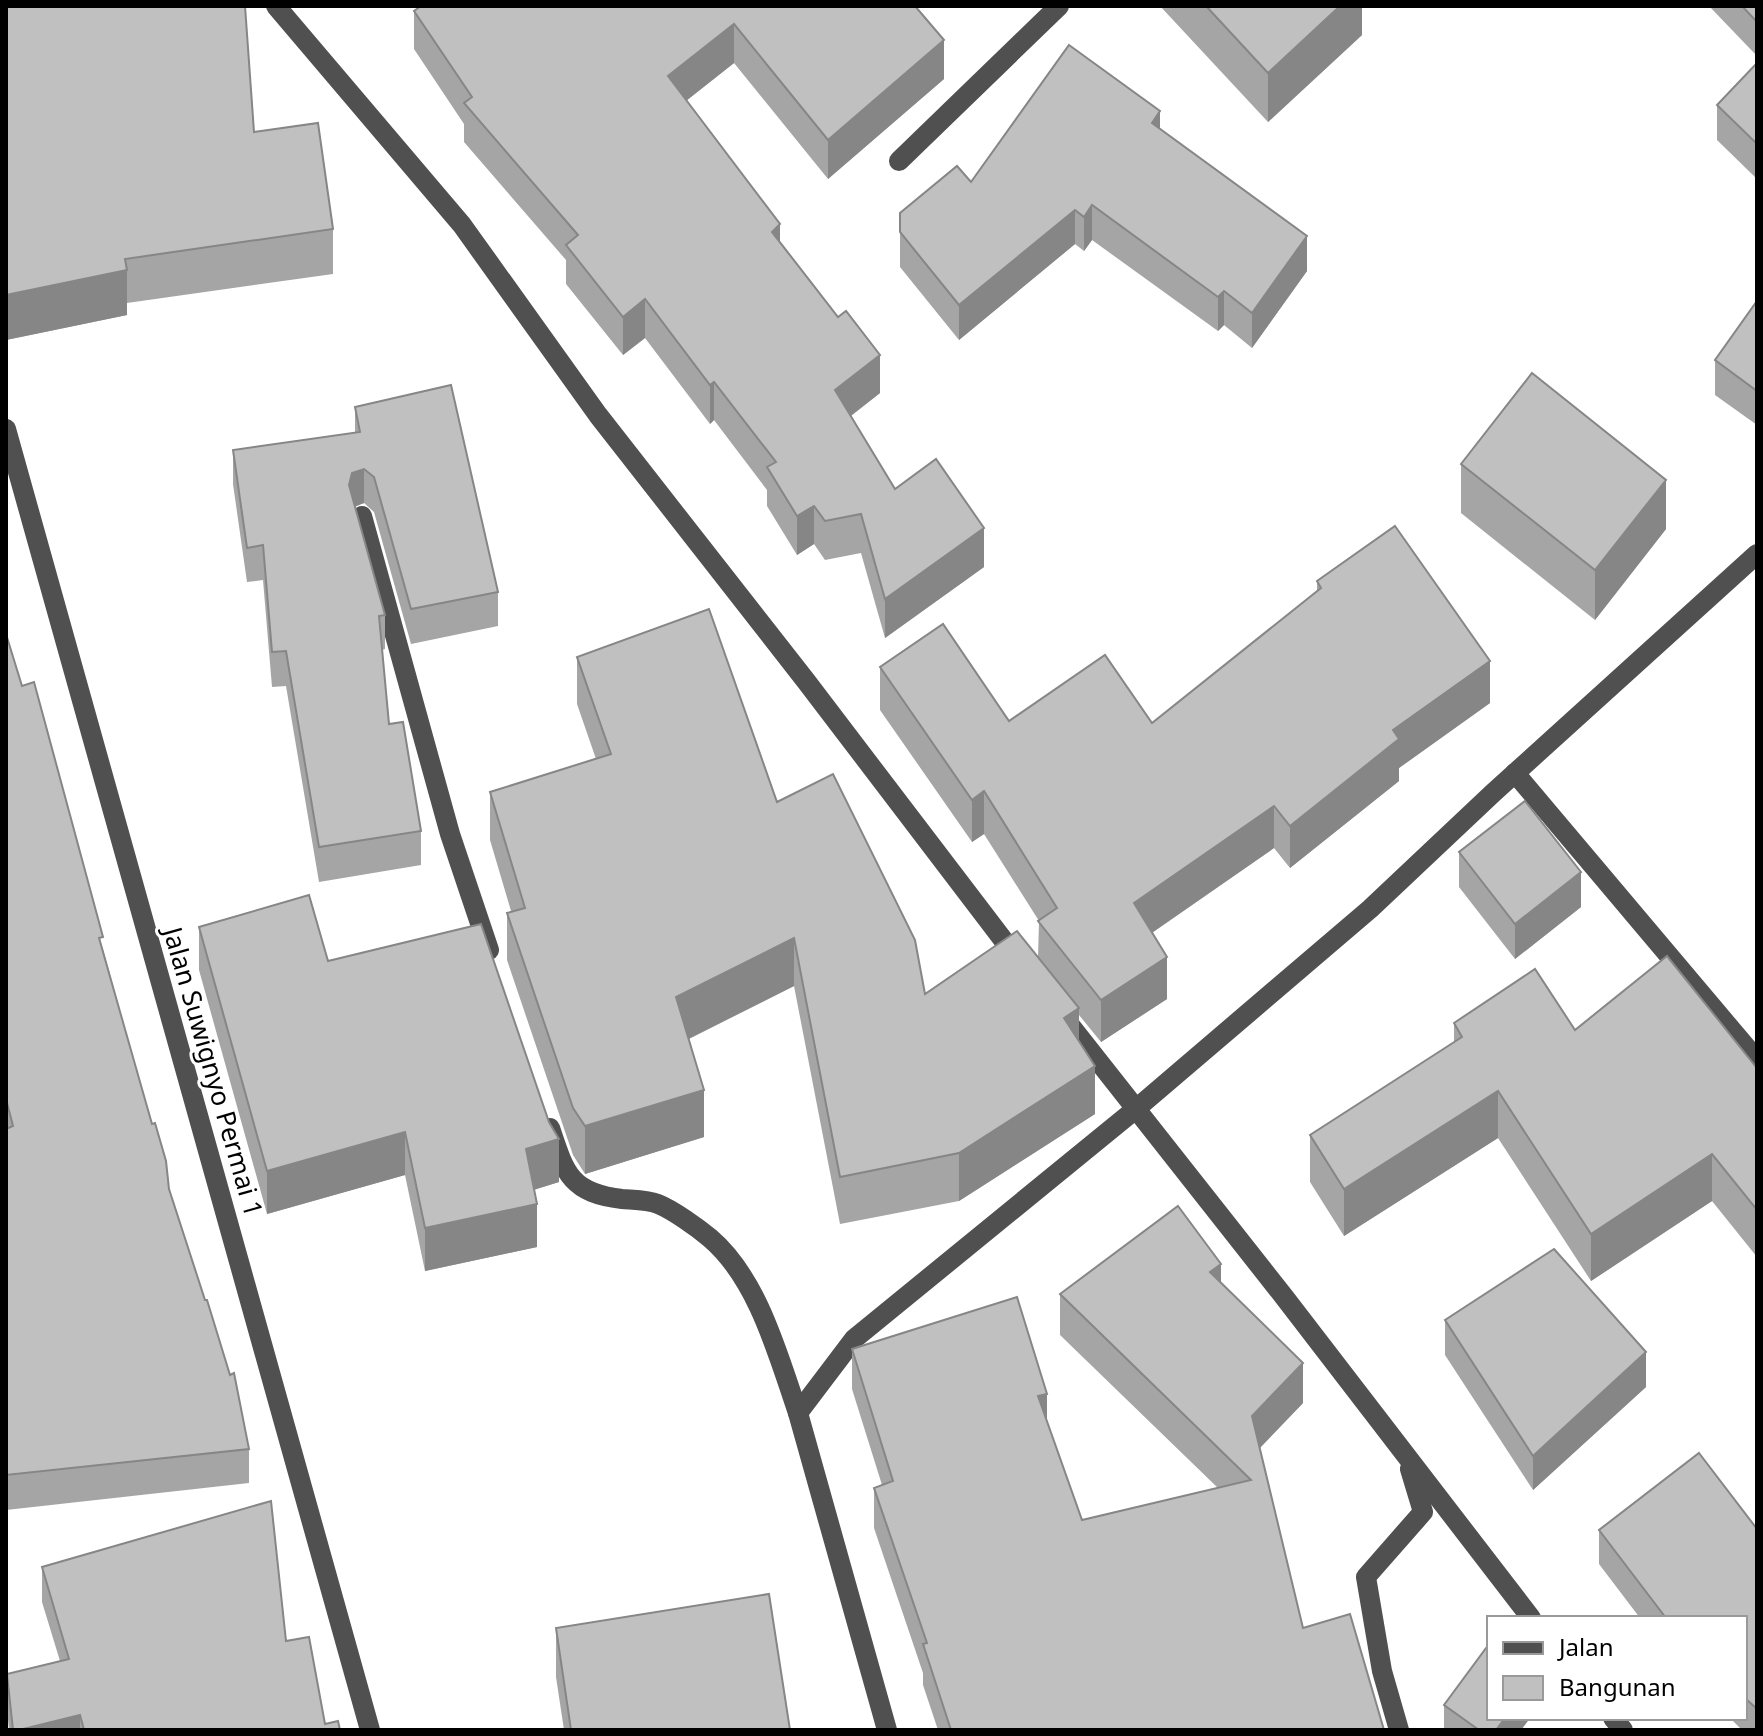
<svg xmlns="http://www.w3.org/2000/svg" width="1763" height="1736" font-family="'Noto Sans',sans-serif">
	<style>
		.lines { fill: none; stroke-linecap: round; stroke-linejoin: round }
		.minor { stroke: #505050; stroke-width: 20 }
		.wall { fill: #a5a5a5 }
		.shaded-wall { fill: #868686 }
		.building { fill: #c0c0c0; stroke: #868686; stroke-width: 2 }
		.labels { text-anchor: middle; stroke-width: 6; stroke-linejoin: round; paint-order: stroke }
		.street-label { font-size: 26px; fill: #000; stroke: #fff }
	</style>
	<rect width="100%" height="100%" fill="#fff"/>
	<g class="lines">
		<g class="minor">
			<path d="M 276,6 L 462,225 L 598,415 L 806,681 L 1020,962"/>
			<path d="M 899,161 L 1059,6"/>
			<path d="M 6,429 L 370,1730"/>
			<path d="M 362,516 L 450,834 L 489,950"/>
			<path d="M 1515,773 L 1757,1060"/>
			<path d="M 1062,1015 L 1285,1298 L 1531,1618"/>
			<path d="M 550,1128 C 565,1173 570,1193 622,1199 C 633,1200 648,1200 658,1204 C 673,1210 698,1228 710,1238 C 758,1279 778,1355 798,1413"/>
			<path d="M 1613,1718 L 1623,1730"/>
			<path d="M 887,1730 L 798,1413 L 854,1339 L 1137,1108 L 1370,909 L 1493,793 L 1757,554"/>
			<path d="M 1399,1730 L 1382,1671 L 1366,1577 L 1423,1512 L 1410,1469"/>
		</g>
	</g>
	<g class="wall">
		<path d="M 809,6 L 944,79 L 828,179 L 734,63 L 686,101 L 880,393 L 851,416 L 895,489 L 984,567 L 885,638 L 861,553 L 825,560 L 814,544 L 797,555 L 767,506 L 767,490 L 714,420 L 710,424 L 645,338 L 623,355 L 566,284 L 566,260 L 464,142 L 464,124 L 414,49 L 414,11 Z"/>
		<path d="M 1160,6 L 1362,6 L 1362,35 L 1268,122 Z"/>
		<path d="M 1709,6 L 1757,6 L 1757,56 Z"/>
		<path d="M 1757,63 L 1757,179 L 1717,140 L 1717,105 Z"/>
		<path d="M 1160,129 L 1307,271 L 1252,348 L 1224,325 L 1218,331 L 1092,240 L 1084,251 L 1075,244 L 959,340 L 900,267 L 900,213 L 971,182 Z"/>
		<path d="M 254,132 L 333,229 L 333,274 L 127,303 L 127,315 L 6,340 Z"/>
		<path d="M 1757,301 L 1757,425 L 1715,395 L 1715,360 Z"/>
		<path d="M 355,407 L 498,592 L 498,626 L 411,644 L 374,512 L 364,503 L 355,506 L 385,615 L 385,649 L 382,650 L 389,724 L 421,831 L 421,865 L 319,882 L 286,686 L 272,687 L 263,580 L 247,582 L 233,484 L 233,450 L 355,433 Z"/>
		<path d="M 1461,464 L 1666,529 L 1595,620 L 1461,513 Z"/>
		<path d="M 1317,581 L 1490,703 L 1399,768 L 1399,781 L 1290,868 L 1274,848 L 1152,933 L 1167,999 L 1101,1042 L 1079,1015 L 1079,1041 L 1095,1114 L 959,1201 L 840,1224 L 794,986 L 689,1039 L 704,1137 L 585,1174 L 573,1155 L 507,960 L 507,913 L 511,911 L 490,840 L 490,792 L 596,759 L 577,704 L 577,657 L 777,802 L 925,994 L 1038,958 L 1039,921 L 984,834 L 972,842 L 880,710 L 880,667 L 1009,721 L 1152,723 L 1317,591 Z"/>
		<path d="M 1757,583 L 1757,637 L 1755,634 L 1755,585 Z"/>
		<path d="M 6,634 L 103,949 L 169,1189 L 249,1449 L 249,1483 L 6,1510 Z"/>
		<path d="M 1459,852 L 1581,907 L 1515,959 L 1459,887 Z"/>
		<path d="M 199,927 L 328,961 L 559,1182 L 534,1190 L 537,1247 L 425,1271 L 405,1175 L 267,1214 L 199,970 Z"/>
		<path d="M 1454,1023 L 1575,1030 L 1757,1068 L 1757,1257 L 1712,1201 L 1591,1281 L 1498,1138 L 1344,1236 L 1310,1182 L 1310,1135 L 1454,1042 Z"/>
		<path d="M 1221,1283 L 1303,1403 L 1260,1448 L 1303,1628 L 1384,1730 L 938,1730 L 923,1685 L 923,1673 L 874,1528 L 874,1488 L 882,1485 L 852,1389 L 852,1349 L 1047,1422 L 1082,1520 L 1218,1488 L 1060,1335 L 1060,1294 Z"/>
		<path d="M 1445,1320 L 1646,1387 L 1533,1490 L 1445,1355 Z"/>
		<path d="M 1743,1513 L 1757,1529 L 1757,1730 L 1742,1730 L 1730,1718 L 1745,1718 L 1745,1618 L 1640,1618 L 1599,1564 L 1599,1530 Z"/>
		<path d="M 42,1567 L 286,1641 L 325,1724 L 340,1730 L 9,1730 L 7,1709 L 7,1674 L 60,1661 L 42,1602 Z"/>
		<path d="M 556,1628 L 790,1730 L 564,1730 L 556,1677 Z"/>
		<path d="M 1444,1705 L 1489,1718 L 1530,1718 L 1521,1730 L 1444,1730 Z"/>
	</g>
	<g class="shaded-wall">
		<path d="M 1340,6 L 1362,6 L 1362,35 L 1268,122 L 1268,73 Z"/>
		<path d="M 734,24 L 734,63 L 668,115 L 668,76 Z"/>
		<path d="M 944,40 L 944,79 L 828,179 L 828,140 Z"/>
		<path d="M 1160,111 L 1160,146 L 1152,123 Z"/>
		<path d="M 1092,205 L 1092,240 L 1084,251 L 1084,217 Z"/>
		<path d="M 1075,210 L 1075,244 L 959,340 L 959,305 Z"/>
		<path d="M 780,224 L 780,263 L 772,232 Z"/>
		<path d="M 1307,236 L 1307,271 L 1252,348 L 1252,313 Z"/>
		<path d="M 127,270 L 127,315 L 6,340 L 6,295 Z"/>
		<path d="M 1224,291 L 1224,325 L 1218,331 L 1218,297 Z"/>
		<path d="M 645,299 L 645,338 L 623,355 L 623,317 Z"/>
		<path d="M 880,355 L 880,393 L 835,428 L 835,390 Z"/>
		<path d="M 714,382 L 714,420 L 710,424 L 710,385 Z"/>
		<path d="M 364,469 L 364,503 L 352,508 L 349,485 L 352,473 Z"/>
		<path d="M 1666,480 L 1666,529 L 1595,620 L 1595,570 Z"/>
		<path d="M 814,506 L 814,544 L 797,555 L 797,516 Z"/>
		<path d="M 984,528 L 984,567 L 885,638 L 885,599 Z"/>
		<path d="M 1490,661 L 1490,703 L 1399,768 L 1399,781 L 1290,868 L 1290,826 L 1393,730 Z"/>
		<path d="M 984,791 L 984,834 L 972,842 L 972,800 Z"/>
		<path d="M 1274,806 L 1274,848 L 1134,945 L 1134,903 Z"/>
		<path d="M 1581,872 L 1581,907 L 1515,959 L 1515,924 Z"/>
		<path d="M 794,938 L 794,986 L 676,1045 L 676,997 Z"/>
		<path d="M 1167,957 L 1167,999 L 1101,1042 L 1101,1000 Z"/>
		<path d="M 1079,1008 L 1079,1056 L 1064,1018 Z"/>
		<path d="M 1095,1066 L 1095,1114 L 959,1201 L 959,1153 Z"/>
		<path d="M 704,1090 L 704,1137 L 585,1174 L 585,1126 Z"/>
		<path d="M 1498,1091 L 1498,1138 L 1344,1236 L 1344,1189 Z"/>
		<path d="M 405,1132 L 405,1175 L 267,1214 L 267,1171 Z"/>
		<path d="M 559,1139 L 559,1182 L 526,1192 L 526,1149 Z"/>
		<path d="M 1712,1154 L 1712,1201 L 1591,1281 L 1591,1234 Z"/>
		<path d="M 537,1204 L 537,1247 L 425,1271 L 425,1228 Z"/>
		<path d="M 1221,1264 L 1221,1305 L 1210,1272 Z"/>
		<path d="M 1646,1352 L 1646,1387 L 1533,1490 L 1533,1456 Z"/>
		<path d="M 1303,1363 L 1303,1403 L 1252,1456 L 1252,1416 Z"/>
		<path d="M 1047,1394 L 1047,1434 L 1038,1396 Z"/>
		<path d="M 80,1715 L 80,1730 L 19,1730 Z"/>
		<path d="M 1505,1718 L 1530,1718 L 1521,1730 L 1496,1730 Z"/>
	</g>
	<g class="building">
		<path d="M 6,6 L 245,6 L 254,132 L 318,123 L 333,229 L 125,259 L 127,270 L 6,295 Z"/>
		<path d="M 421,6 L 915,6 L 944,40 L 828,140 L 734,24 L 668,76 L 780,224 L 772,232 L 838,317 L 846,311 L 880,355 L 835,390 L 895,489 L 936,459 L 984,528 L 885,599 L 861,514 L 825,521 L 814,506 L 797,516 L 767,467 L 776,462 L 714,382 L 710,385 L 645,299 L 623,317 L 566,245 L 578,235 L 464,103 L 472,97 L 414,11 Z"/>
		<path d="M 1206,6 L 1340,6 L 1268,73 Z"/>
		<path d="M 1742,6 L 1757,6 L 1757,22 Z"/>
		<path d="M 1069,45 L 1160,111 L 1152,123 L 1307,236 L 1252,313 L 1224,291 L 1218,297 L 1092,205 L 1084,217 L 1075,210 L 959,305 L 900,232 L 900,213 L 957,166 L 971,182 Z"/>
		<path d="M 1757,63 L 1757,144 L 1717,105 Z"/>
		<path d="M 1757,301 L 1757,391 L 1715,360 Z"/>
		<path d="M 1532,373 L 1666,480 L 1595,570 L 1461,464 Z"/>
		<path d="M 451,385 L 498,592 L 411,609 L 374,477 L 364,469 L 352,473 L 349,485 L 385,615 L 379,616 L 389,724 L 403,722 L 421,831 L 319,847 L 286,651 L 272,652 L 263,545 L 247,548 L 233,450 L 360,432 L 355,407 Z"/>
		<path d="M 1395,526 L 1490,661 L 1393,730 L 1399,739 L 1290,826 L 1274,806 L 1134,903 L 1167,957 L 1101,1000 L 1038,921 L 1057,908 L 984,791 L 972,800 L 880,667 L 943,624 L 1009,721 L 1105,655 L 1152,723 L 1321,588 L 1317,581 Z"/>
		<path d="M 709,609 L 777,802 L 833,774 L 915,940 L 925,994 L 1017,931 L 1079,1008 L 1064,1018 L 1095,1066 L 959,1153 L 840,1177 L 794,938 L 676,997 L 704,1090 L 585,1126 L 573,1108 L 507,913 L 525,908 L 490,792 L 611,754 L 577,657 Z"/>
		<path d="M 6,634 L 22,686 L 34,682 L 103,937 L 99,938 L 152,1124 L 155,1123 L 166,1161 L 169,1189 L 205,1300 L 207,1300 L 230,1375 L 234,1373 L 249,1449 L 6,1475 L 6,1129 L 13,1126 L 6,1099 Z"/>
		<path d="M 1525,801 L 1581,872 L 1515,924 L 1459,852 Z"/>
		<path d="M 309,895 L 328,961 L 481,924 L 549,1122 L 559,1139 L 526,1149 L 537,1204 L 425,1228 L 405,1132 L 267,1171 L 199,927 Z"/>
		<path d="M 1667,956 L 1757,1068 L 1757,1210 L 1712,1154 L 1591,1234 L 1498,1091 L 1344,1189 L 1310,1135 L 1462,1037 L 1454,1023 L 1535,969 L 1575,1030 Z"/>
		<path d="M 1178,1206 L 1221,1264 L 1210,1272 L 1303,1363 L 1252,1416 L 1303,1628 L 1350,1614 L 1384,1730 L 951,1730 L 923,1644 L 927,1643 L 874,1488 L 893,1481 L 852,1349 L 1017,1297 L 1047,1394 L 1038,1396 L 1082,1520 L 1251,1480 L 1060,1294 Z"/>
		<path d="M 1554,1249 L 1646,1352 L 1533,1456 L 1445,1320 Z"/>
		<path d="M 1699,1453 L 1757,1529 L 1757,1709 L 1745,1698 L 1745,1618 L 1666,1618 L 1599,1530 Z"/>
		<path d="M 271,1501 L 286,1641 L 309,1637 L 325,1724 L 338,1721 L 340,1730 L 84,1730 L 80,1715 L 19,1730 L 13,1730 L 7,1674 L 69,1659 L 42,1567 Z"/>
		<path d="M 769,1594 L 790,1730 L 571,1730 L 556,1628 Z"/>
		<path d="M 1489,1644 L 1489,1718 L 1505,1718 L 1496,1730 L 1479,1730 L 1444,1705 Z"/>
	</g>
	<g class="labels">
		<g class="street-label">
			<text transform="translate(213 1072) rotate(74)" y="9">Jalan Suwignyo Permai 1</text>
		</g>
	</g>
	<rect width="1763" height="1736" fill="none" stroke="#000000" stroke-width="16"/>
	<rect x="1487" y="1616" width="260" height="104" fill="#ffffff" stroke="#999999" stroke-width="2"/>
	<rect x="1503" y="1642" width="40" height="12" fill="#505050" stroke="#999999" stroke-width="2"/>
	<text x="1559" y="1656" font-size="24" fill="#000000">Jalan</text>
	<rect x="1503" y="1676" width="40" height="24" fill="#c0c0c0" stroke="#999999" stroke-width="2"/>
	<text x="1559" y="1696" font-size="24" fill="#000000">Bangunan</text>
</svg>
